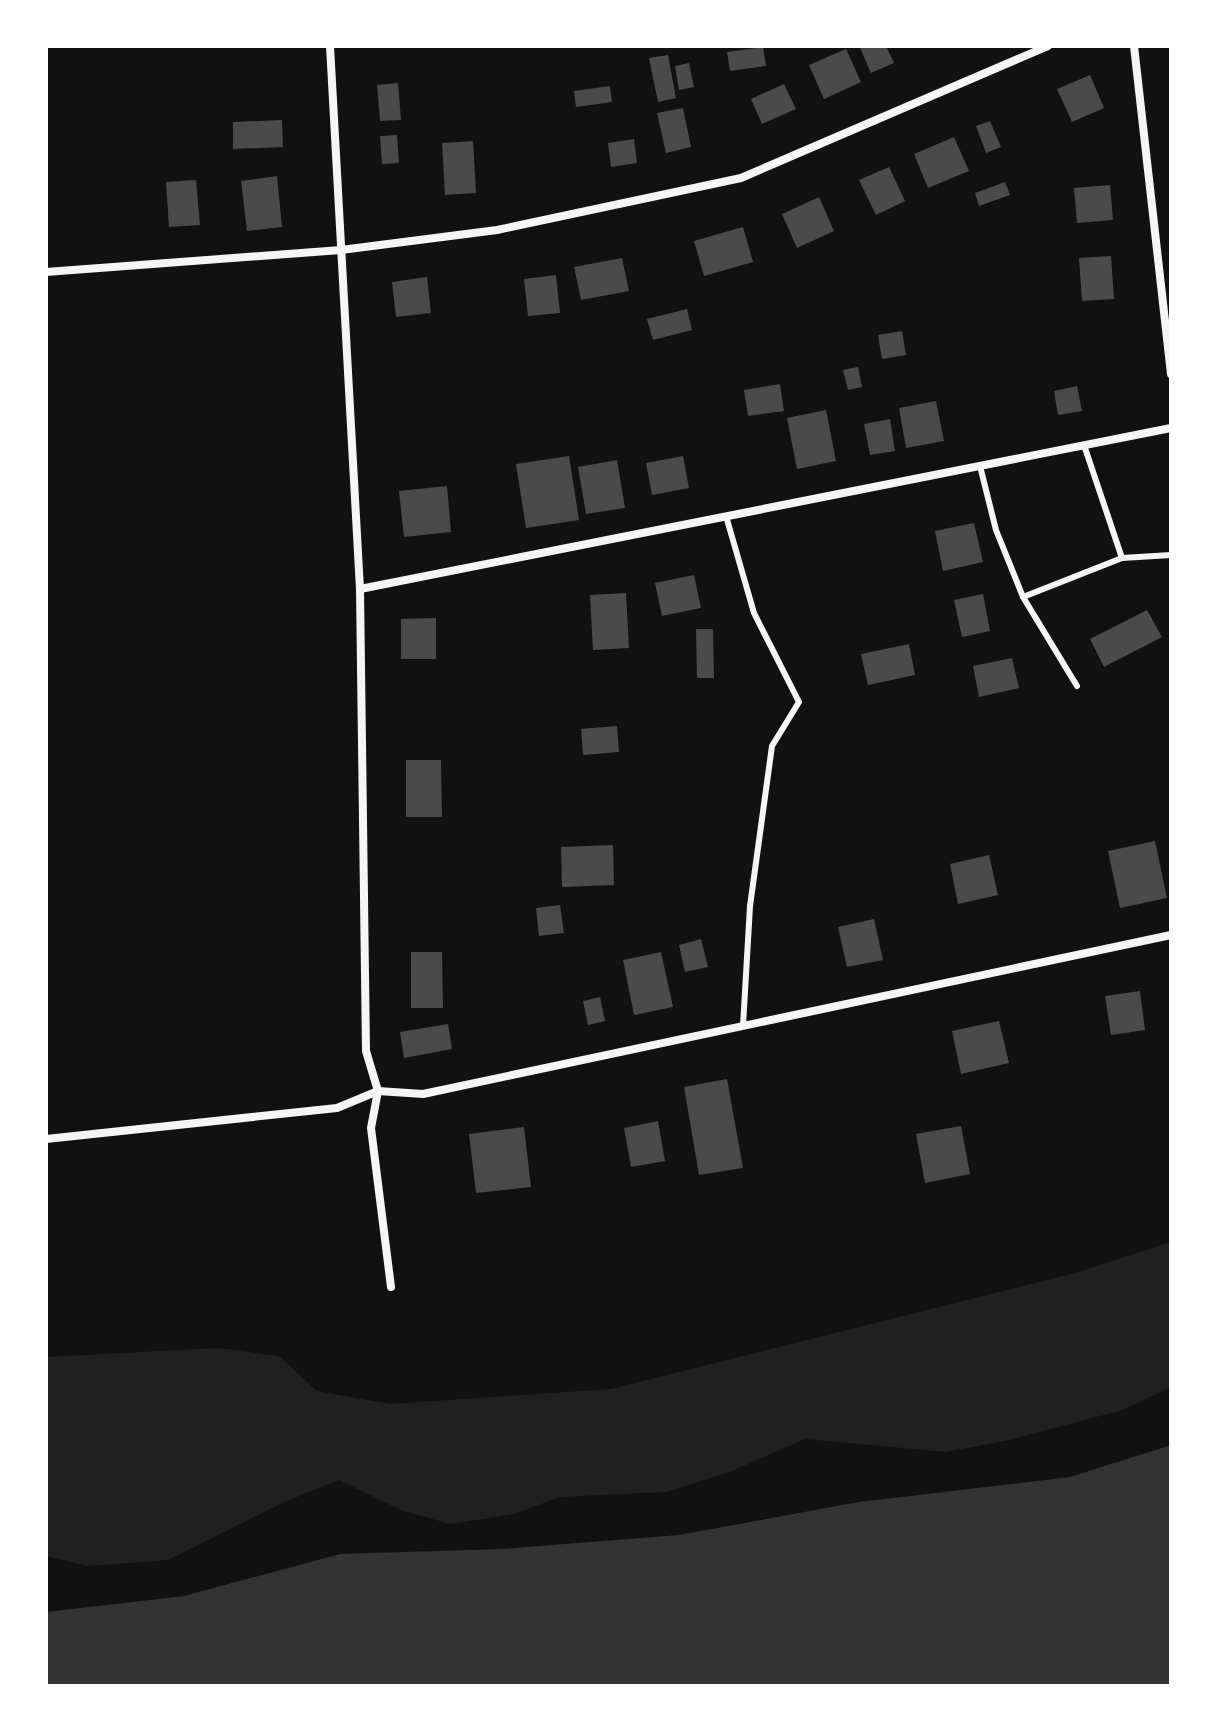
<svg xmlns="http://www.w3.org/2000/svg" width="1217" height="1732" font-family="'PT Serif',serif">
	<style>
		.green { fill: #202020 }
		.water { fill: #333 }
		.building { fill: #4a4a4a }
		.lines { fill: none; stroke-linecap: round; stroke-linejoin: round }
		.service { stroke: #f5f5f5; stroke-width: 6 }
		.minor { stroke: #f5f5f5; stroke-width: 8 }
	</style>
	<rect width="100%" height="100%" fill="#111"/>
	<path class="green" d="M 1171,1242 L 1171,1387 L 1123,1410 L 1005,1441 L 946,1452 L 805,1439 L 732,1471 L 666,1492 L 560,1497 L 514,1514 L 450,1524 L 401,1510 L 339,1480 L 282,1503 L 168,1560 L 88,1566 L 46,1556 L 46,1357 L 218,1348 L 279,1356 L 317,1391 L 390,1404 L 611,1389 L 1075,1273 Z"/>
	<path class="water" d="M 1171,1445 L 1171,1686 L 46,1686 L 46,1612 L 184,1596 L 340,1554 L 501,1549 L 679,1535 L 859,1502 L 1070,1477 Z"/>
	<g class="building">
		<path d="M 886,46 L 894,63 L 871,73 L 860,48 Z"/>
		<path d="M 763,47 L 766,66 L 730,71 L 727,52 Z"/>
		<path d="M 846,49 L 861,82 L 824,99 L 809,65 Z"/>
		<path d="M 668,55 L 676,98 L 658,102 L 649,58 Z"/>
		<path d="M 689,63 L 694,87 L 679,90 L 675,66 Z"/>
		<path d="M 1090,75 L 1104,108 L 1072,122 L 1057,89 Z"/>
		<path d="M 398,83 L 401,120 L 380,121 L 377,85 Z"/>
		<path d="M 784,84 L 796,109 L 762,124 L 751,99 Z"/>
		<path d="M 610,86 L 612,102 L 576,107 L 574,91 Z"/>
		<path d="M 683,108 L 691,147 L 666,153 L 657,113 Z"/>
		<path d="M 282,120 L 283,147 L 233,149 L 233,122 Z"/>
		<path d="M 990,121 L 1001,147 L 986,153 L 976,126 Z"/>
		<path d="M 397,135 L 399,163 L 382,164 L 380,136 Z"/>
		<path d="M 954,137 L 969,171 L 928,188 L 914,154 Z"/>
		<path d="M 634,139 L 637,163 L 611,167 L 608,143 Z"/>
		<path d="M 473,141 L 476,193 L 445,195 L 442,143 Z"/>
		<path d="M 889,167 L 905,201 L 876,215 L 859,180 Z"/>
		<path d="M 277,176 L 282,227 L 247,231 L 241,181 Z"/>
		<path d="M 196,180 L 200,225 L 169,227 L 166,182 Z"/>
		<path d="M 1005,182 L 1010,195 L 979,206 L 975,193 Z"/>
		<path d="M 1110,185 L 1113,220 L 1077,223 L 1074,188 Z"/>
		<path d="M 819,197 L 834,231 L 797,248 L 782,214 Z"/>
		<path d="M 743,227 L 753,262 L 704,276 L 694,241 Z"/>
		<path d="M 1111,256 L 1114,299 L 1082,301 L 1079,258 Z"/>
		<path d="M 622,258 L 629,291 L 581,300 L 574,267 Z"/>
		<path d="M 556,275 L 560,313 L 528,316 L 524,279 Z"/>
		<path d="M 427,277 L 431,313 L 396,317 L 392,282 Z"/>
		<path d="M 687,309 L 692,330 L 653,340 L 647,319 Z"/>
		<path d="M 902,331 L 906,355 L 882,359 L 878,335 Z"/>
		<path d="M 858,367 L 862,387 L 848,390 L 843,370 Z"/>
		<path d="M 780,384 L 784,411 L 748,416 L 744,390 Z"/>
		<path d="M 1077,386 L 1082,411 L 1058,415 L 1054,391 Z"/>
		<path d="M 936,401 L 944,441 L 906,448 L 899,408 Z"/>
		<path d="M 826,410 L 836,461 L 797,469 L 787,418 Z"/>
		<path d="M 890,419 L 895,451 L 870,455 L 864,424 Z"/>
		<path d="M 569,456 L 579,520 L 526,528 L 516,464 Z"/>
		<path d="M 683,456 L 689,488 L 652,495 L 646,463 Z"/>
		<path d="M 617,460 L 625,508 L 586,514 L 578,467 Z"/>
		<path d="M 447,486 L 451,532 L 404,537 L 399,491 Z"/>
		<path d="M 974,523 L 983,562 L 943,571 L 935,531 Z"/>
		<path d="M 694,575 L 701,608 L 662,616 L 655,583 Z"/>
		<path d="M 626,593 L 629,648 L 593,650 L 590,595 Z"/>
		<path d="M 983,594 L 990,631 L 962,637 L 954,600 Z"/>
		<path d="M 1147,610 L 1162,637 L 1104,667 L 1090,639 Z"/>
		<path d="M 436,618 L 436,659 L 401,659 L 401,619 Z"/>
		<path d="M 696,629 L 713,629 L 714,678 L 697,678 Z"/>
		<path d="M 909,644 L 915,675 L 868,685 L 861,654 Z"/>
		<path d="M 1012,658 L 1019,688 L 979,697 L 973,666 Z"/>
		<path d="M 617,726 L 619,752 L 583,755 L 581,729 Z"/>
		<path d="M 406,760 L 441,760 L 442,817 L 406,817 Z"/>
		<path d="M 1155,841 L 1167,898 L 1120,908 L 1108,851 Z"/>
		<path d="M 613,845 L 614,885 L 562,887 L 561,847 Z"/>
		<path d="M 989,855 L 998,895 L 958,904 L 950,864 Z"/>
		<path d="M 560,905 L 564,933 L 539,936 L 536,908 Z"/>
		<path d="M 874,919 L 883,960 L 847,967 L 838,927 Z"/>
		<path d="M 701,939 L 708,967 L 685,972 L 679,945 Z"/>
		<path d="M 411,952 L 442,952 L 443,1008 L 411,1008 Z"/>
		<path d="M 661,952 L 673,1007 L 634,1015 L 623,960 Z"/>
		<path d="M 1140,991 L 1145,1030 L 1111,1035 L 1105,996 Z"/>
		<path d="M 600,997 L 605,1021 L 588,1025 L 583,1001 Z"/>
		<path d="M 999,1021 L 1009,1063 L 961,1074 L 952,1031 Z"/>
		<path d="M 448,1024 L 452,1049 L 404,1058 L 400,1032 Z"/>
		<path d="M 727,1079 L 743,1168 L 699,1175 L 684,1087 Z"/>
		<path d="M 658,1121 L 665,1161 L 631,1167 L 624,1128 Z"/>
		<path d="M 961,1126 L 970,1174 L 925,1183 L 916,1134 Z"/>
		<path d="M 524,1127 L 531,1187 L 476,1193 L 469,1134 Z"/>
	</g>
	<g class="lines">
		<g class="service">
			<path d="M 1084,445 L 1122,558"/>
			<path d="M 980,466 L 996,530 L 1023,597 L 1077,686"/>
			<path d="M 726,516 L 754,613 L 799,702 L 772,746 L 750,906 L 743,1026"/>
			<path d="M 1023,597 L 1122,558 L 1171,555"/>
		</g>
		<g class="minor">
			<path d="M 330,46 L 360,589 L 366,1051 L 378,1091 L 371,1128 L 391,1287"/>
			<path d="M 1134,46 L 1171,374"/>
			<path d="M 46,272 L 341,250 L 497,230 L 741,178 L 1048,46"/>
			<path d="M 360,589 L 1171,428"/>
			<path d="M 46,1139 L 337,1108 L 378,1091 L 423,1094 L 1171,935"/>
		</g>
	</g>
	<rect width="1217" height="1732" fill="none" stroke="#ffffff" stroke-width="96"/>
</svg>
